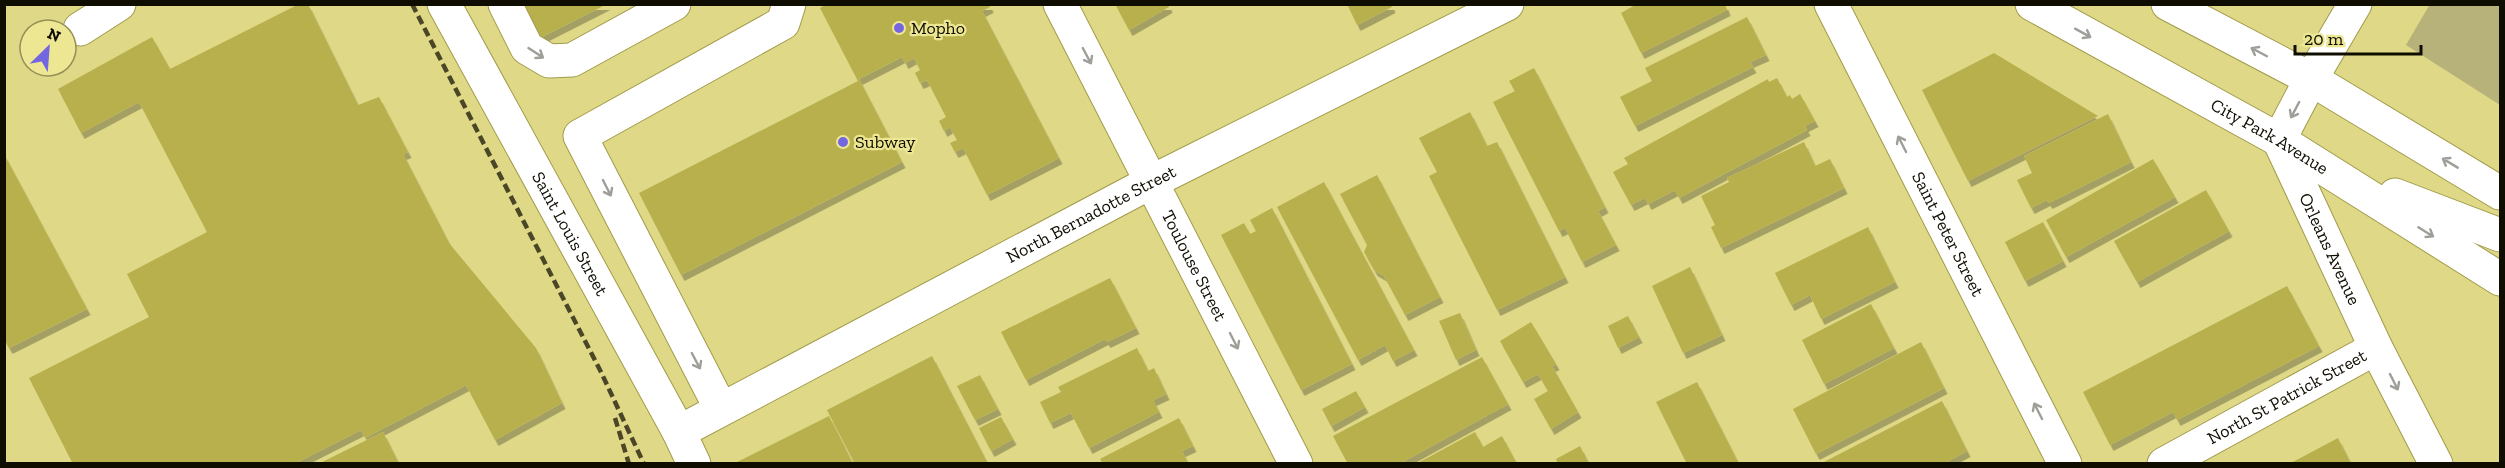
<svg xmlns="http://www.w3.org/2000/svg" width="2505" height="468" font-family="'Zilla Slab',serif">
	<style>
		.green { fill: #b6b279 }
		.building { fill: #b8b04d; filter: url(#shadow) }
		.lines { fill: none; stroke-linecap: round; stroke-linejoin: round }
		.minor-casing { stroke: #a19b4a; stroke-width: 35 }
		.major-casing { stroke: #a19b4a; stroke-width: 35 }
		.minor { stroke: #fff; stroke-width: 33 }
		.major { stroke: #fff; stroke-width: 33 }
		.rail { stroke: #4a4626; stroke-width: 4.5; stroke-dasharray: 9 4.5; stroke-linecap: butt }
		.oneway { stroke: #9f9e99 }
		.poi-dot { fill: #7466e1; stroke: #ede794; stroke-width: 2 }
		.labels { text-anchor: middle; stroke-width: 4.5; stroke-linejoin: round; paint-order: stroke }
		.poi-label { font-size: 18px; fill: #0f0c00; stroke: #ede794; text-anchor: start }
		.street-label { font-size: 18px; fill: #0f0c00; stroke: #ede794 }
	</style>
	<defs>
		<filter id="shadow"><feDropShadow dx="3.5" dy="6" stdDeviation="0" flood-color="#0004"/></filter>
	</defs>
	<rect width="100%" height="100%" fill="#dfd987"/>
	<path class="green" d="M 2430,4 L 2500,5 L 2500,105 L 2406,45 Z"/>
	<g class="building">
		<path d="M 299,4 L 308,4 L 358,105 L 379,97 L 408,152 L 403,154 L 449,243 L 536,348 L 562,403 L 495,440 L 466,385 L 365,438 L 361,430 L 294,464 L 73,464 L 29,378 L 149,317 L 127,274 L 207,232 L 139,102 L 81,133 L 58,89 L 152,37 L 170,69 Z"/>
		<path d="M 521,4 L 607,4 L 538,39 Z"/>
		<path d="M 827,4 L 989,4 L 990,7 L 982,11 L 1059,158 L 987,195 L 963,148 L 955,152 L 950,143 L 957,140 L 950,127 L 944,131 L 939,121 L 946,117 L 927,80 L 920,83 L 915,73 L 920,70 L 914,58 L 905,63 L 902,57 L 859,79 L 902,162 L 681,275 L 639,193 L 858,81 L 820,8 Z"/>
		<path d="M 1115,4 L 1168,4 L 1169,7 L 1129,30 Z"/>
		<path d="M 1347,4 L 1391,4 L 1392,7 L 1357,25 Z"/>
		<path d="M 1637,4 L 1725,4 L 1727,10 L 1641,53 L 1621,13 Z"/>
		<path d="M 1747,17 L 1766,55 L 1750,62 L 1753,67 L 1635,126 L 1620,97 L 1652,81 L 1645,68 Z"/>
		<path d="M 1994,53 L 2098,116 L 1968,181 L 1922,90 Z"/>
		<path d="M 1534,68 L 1605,207 L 1598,211 L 1616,245 L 1582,262 L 1565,228 L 1559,231 L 1493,102 L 1515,91 L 1509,81 Z"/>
		<path d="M 1777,78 L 1787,97 L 1790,95 L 1792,99 L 1800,94 L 1815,121 L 1805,126 L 1807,130 L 1679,198 L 1675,190 L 1648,204 L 1645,198 L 1631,205 L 1613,172 L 1628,164 L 1624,158 L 1768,79 L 1769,82 Z"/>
		<path d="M 1470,112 L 1487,146 L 1497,142 L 1565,277 L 1497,310 L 1429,176 L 1437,172 L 1419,138 Z"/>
		<path d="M 2108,114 L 2131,162 L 2049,203 L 2047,200 L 2031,208 L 2017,180 L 2032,173 L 2024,156 Z"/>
		<path d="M 1804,142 L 1815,166 L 1830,159 L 1844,188 L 1721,248 L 1711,227 L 1715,225 L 1701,196 L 1729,182 L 1727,178 Z"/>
		<path d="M 4,154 L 87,309 L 9,348 L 4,339 Z"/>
		<path d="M 2153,159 L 2175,197 L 2066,257 L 2046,220 Z"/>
		<path d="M 1377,175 L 1440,297 L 1405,315 L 1384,276 L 1374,270 L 1364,252 L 1367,245 L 1340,194 Z"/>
		<path d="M 1324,182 L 1414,350 L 1393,361 L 1385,345 L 1358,360 L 1277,207 Z"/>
		<path d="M 2206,190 L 2229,231 L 2137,282 L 2114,241 Z"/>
		<path d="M 1272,208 L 1352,364 L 1301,390 L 1221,235 L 1244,223 L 1250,234 L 1256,231 L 1250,220 Z"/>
		<path d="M 2043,222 L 2063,261 L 2025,281 L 2005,242 Z"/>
		<path d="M 1868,227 L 1895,282 L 1821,319 L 1810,295 L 1791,305 L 1775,273 Z"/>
		<path d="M 1690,267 L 1722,335 L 1683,353 L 1652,286 Z"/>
		<path d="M 1110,278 L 1136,328 L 1107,342 L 1105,339 L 1026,380 L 1001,332 Z"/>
		<path d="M 2287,286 L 2319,346 L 2177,420 L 2173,412 L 2110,445 L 2083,392 Z"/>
		<path d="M 1871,304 L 1894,348 L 1824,384 L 1802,340 Z"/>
		<path d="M 1460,313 L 1476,350 L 1456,360 L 1439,321 Z"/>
		<path d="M 1628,316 L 1639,337 L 1618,348 L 1608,326 Z"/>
		<path d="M 1531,322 L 1556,364 L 1552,366 L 1578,412 L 1551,429 L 1534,399 L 1548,391 L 1538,374 L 1523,382 L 1500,341 Z"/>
		<path d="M 1921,342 L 1944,388 L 1816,454 L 1793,409 Z"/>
		<path d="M 1137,348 L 1148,371 L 1154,368 L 1166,394 L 1153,400 L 1159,412 L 1089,448 L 1071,413 L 1050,423 L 1040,402 L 1061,392 L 1058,387 Z"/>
		<path d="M 932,356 L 988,464 L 855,464 L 827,410 Z"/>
		<path d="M 1482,357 L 1508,404 L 1399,464 L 1348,464 L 1333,436 Z"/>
		<path d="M 980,375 L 998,409 L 975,420 L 957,386 Z"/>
		<path d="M 1697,382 L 1739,464 L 1687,464 L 1656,402 Z"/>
		<path d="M 1356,391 L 1365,407 L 1331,426 L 1322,409 Z"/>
		<path d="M 1942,401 L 1967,451 L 1943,464 L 1820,464 Z"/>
		<path d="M 829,416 L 853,464 L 733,464 Z"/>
		<path d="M 1001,417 L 1013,439 L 991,451 L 979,428 Z"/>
		<path d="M 1179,418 L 1193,446 L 1182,451 L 1188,464 L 1103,464 L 1100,459 Z"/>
		<path d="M 383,432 L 399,464 L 318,464 Z"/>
		<path d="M 1475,432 L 1483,447 L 1502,436 L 1517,464 L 1416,464 Z"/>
		<path d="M 2338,438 L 2351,464 L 2289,464 Z"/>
		<path d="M 1580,446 L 1589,464 L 1558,464 L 1556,459 Z"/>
	</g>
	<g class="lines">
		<defs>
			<g id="minor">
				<path id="s1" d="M 444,4 L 679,432 L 694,464"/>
				<path d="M 505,4 L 527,48 L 549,61 L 572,60 L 674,4"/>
				<path id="s2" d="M 1060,4 L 1296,464"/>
				<path id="s3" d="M 1831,4 L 2065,464"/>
				<path id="s4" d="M 2355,4 L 2311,79 L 2279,140 L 2376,348 L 2436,464"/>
				<path d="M 80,29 L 119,4"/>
				<path d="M 721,409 L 580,136 L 783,23 L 789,4"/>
				<path id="s5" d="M 679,432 L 1153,181 L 1507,4"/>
				<path id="s6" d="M 2164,464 L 2376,348"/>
			</g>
			<g id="major">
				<path id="s7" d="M 2032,4 L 2279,140 L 2500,279"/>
				<path d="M 2168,4 L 2311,79 L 2500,193"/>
				<path d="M 2395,195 L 2500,235"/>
			</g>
		</defs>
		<use href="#minor" class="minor-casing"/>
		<use href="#major" class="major-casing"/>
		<use href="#minor" class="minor"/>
		<use href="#major" class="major"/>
		<g class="rail">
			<path d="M 412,4 L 601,372 L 644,464"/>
			<path d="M 615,418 L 629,464"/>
		</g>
	</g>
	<defs><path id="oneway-shaft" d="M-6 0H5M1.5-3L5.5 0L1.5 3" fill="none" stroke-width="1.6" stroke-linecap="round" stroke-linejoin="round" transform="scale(1.5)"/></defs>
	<g class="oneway">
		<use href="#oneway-shaft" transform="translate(2083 33) rotate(29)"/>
		<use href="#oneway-shaft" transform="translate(2259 52) rotate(-152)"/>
		<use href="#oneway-shaft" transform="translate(536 53) rotate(33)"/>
		<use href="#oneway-shaft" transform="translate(1087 56) rotate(62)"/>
		<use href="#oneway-shaft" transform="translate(2295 110) rotate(118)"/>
		<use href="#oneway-shaft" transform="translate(1902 144) rotate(-117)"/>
		<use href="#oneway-shaft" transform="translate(2450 163) rotate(-149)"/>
		<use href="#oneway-shaft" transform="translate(607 188) rotate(63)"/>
		<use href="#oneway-shaft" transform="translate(2426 232) rotate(32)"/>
		<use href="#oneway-shaft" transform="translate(1234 341) rotate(63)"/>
		<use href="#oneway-shaft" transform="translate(696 361) rotate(62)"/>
		<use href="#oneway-shaft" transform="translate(2394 382) rotate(63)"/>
		<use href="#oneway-shaft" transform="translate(2038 411) rotate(-117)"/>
	</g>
	<g class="poi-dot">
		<circle cx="899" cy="28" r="6"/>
		<circle cx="843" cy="142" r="6"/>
	</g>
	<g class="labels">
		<g class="poi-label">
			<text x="911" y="34">Mopho</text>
			<text x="855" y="148">Subway</text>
		</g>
		<g class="street-label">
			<text dy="6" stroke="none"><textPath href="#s7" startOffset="272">City Park Avenue</textPath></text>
			<text dy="6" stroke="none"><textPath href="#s5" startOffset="466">North Bernadotte Street</textPath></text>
			<text dy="6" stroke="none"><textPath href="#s1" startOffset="262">Saint Louis Street</textPath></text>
			<text dy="6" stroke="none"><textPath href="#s3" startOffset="258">Saint Peter Street</textPath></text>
			<text dy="6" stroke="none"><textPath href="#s4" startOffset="276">Orleans Avenue</textPath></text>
			<text dy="6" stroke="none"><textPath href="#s2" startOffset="294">Toulouse Street</textPath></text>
			<text dy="6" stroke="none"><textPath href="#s6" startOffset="140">North St Patrick Street</textPath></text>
		</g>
	</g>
	<rect width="2505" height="468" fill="none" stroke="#0f0c00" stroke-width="12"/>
	<g transform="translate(48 48) rotate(25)"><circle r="28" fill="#ede794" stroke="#948f59" stroke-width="1.5"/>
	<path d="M0-4.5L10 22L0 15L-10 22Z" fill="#7466e1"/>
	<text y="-9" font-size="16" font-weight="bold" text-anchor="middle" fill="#0f0c00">N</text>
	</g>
	<path d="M2295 45v9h126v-9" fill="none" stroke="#0f0c00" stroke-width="3"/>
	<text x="2304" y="45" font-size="18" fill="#0f0c00" stroke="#ede794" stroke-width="4.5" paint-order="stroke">20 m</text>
</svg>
